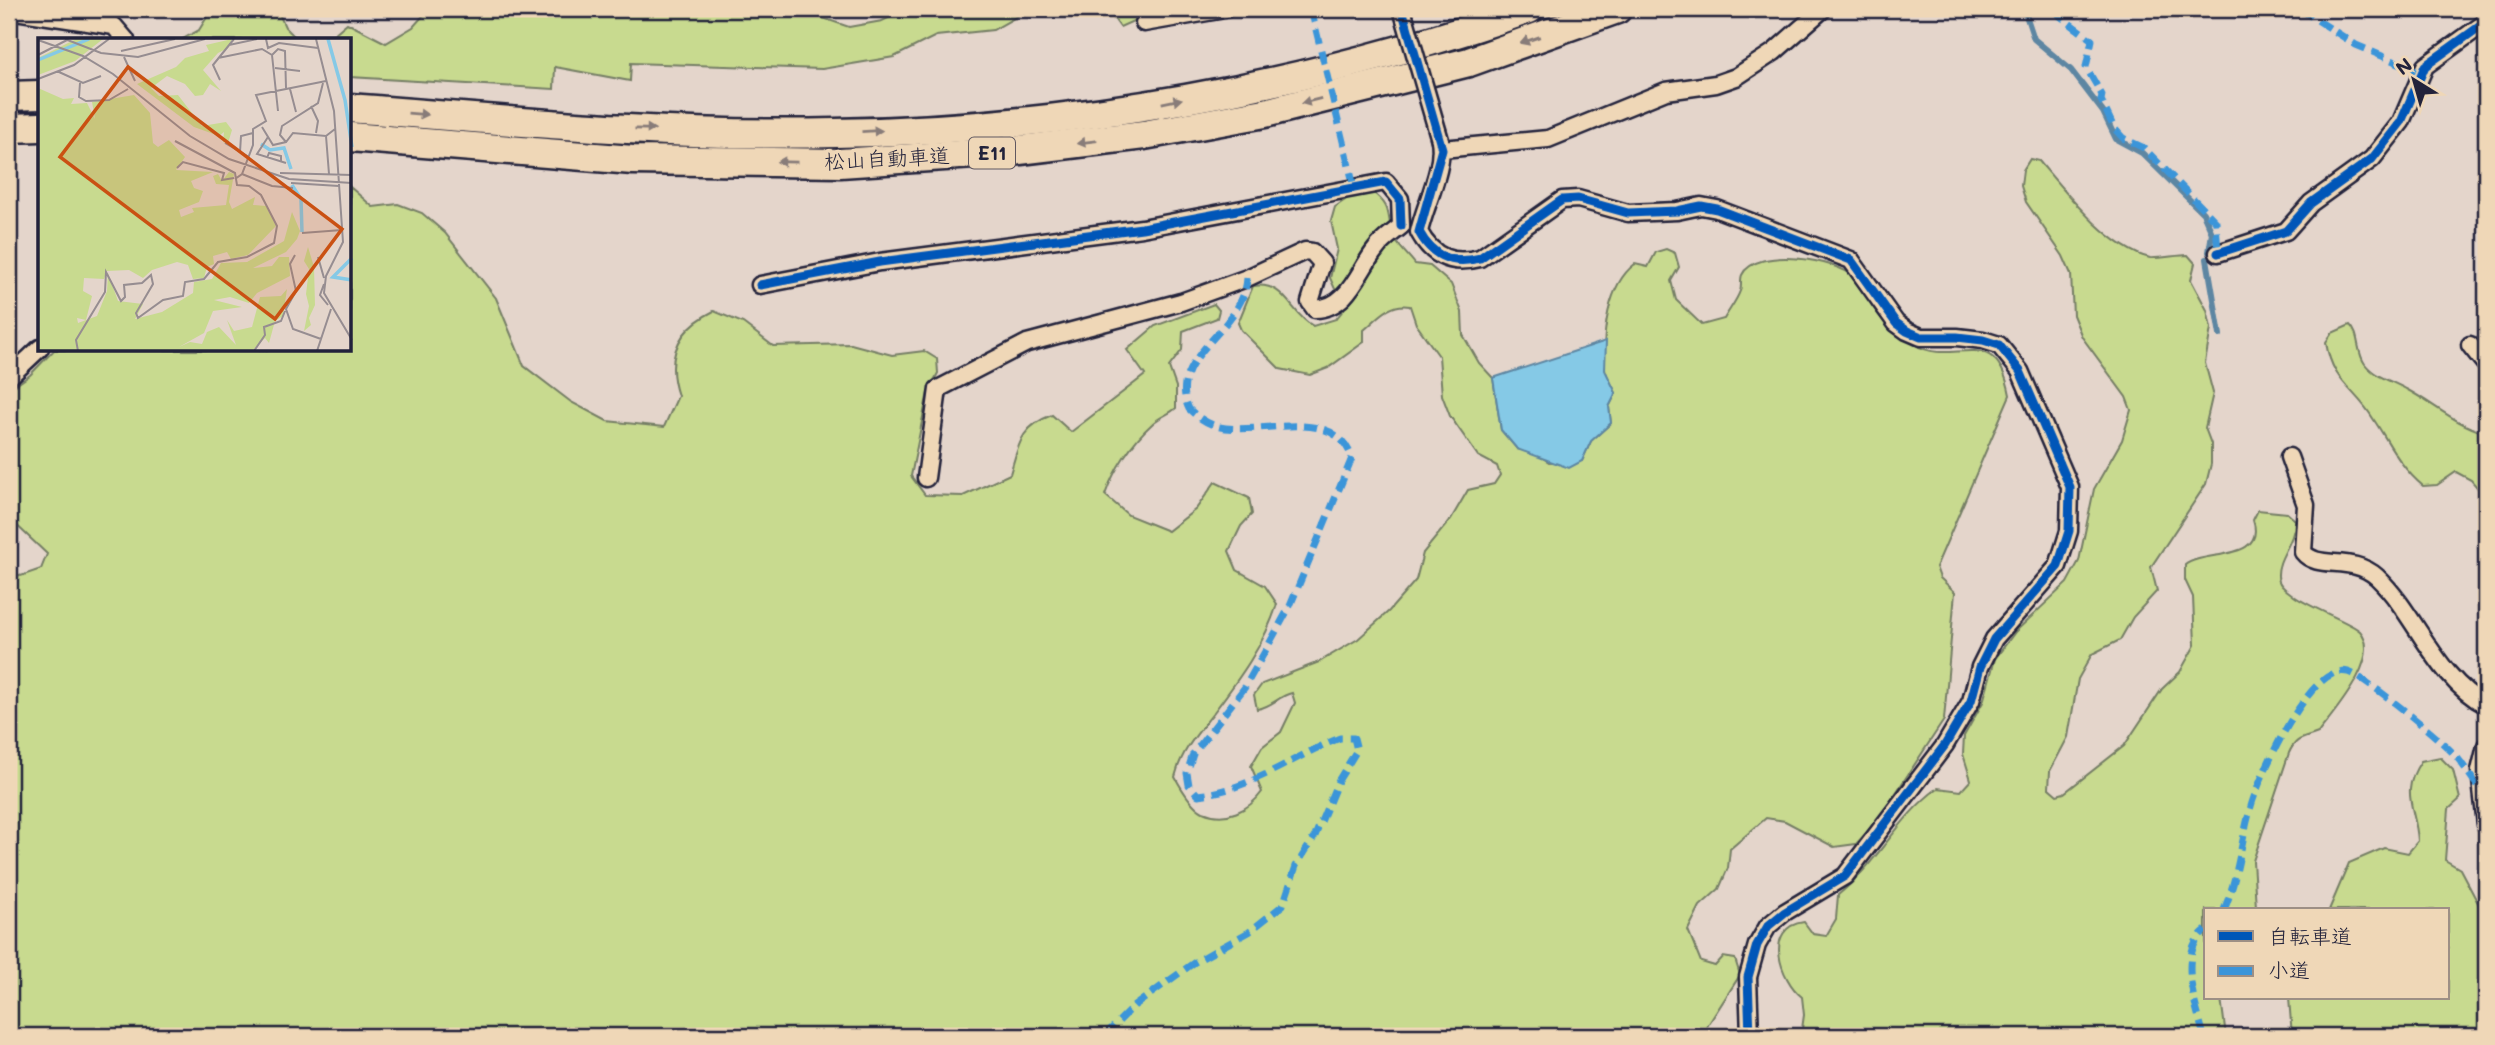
<svg xmlns="http://www.w3.org/2000/svg" width="2495" height="1045" font-family="Mali,'Klee One',sans-serif">
	<style>
		.green { fill: #c8da8f; stroke: #757e65; stroke-width: 2 }
		.water { fill: #85c9e6; stroke: #5d86a2; stroke-width: 2 }
		.lines { fill: none; stroke-linecap: round; stroke-linejoin: round }
		.stream { stroke: #5d86a2; stroke-width: 6 }
		.minor-casing { stroke: #22223b; stroke-width: 21 }
		.motorway-casing { stroke: #22223b; stroke-width: 33 }
		.minor { stroke: #efd7b7; stroke-width: 16 }
		.motorway { stroke: #efd7b7; stroke-width: 28 }
		.minor-bridge-casing { stroke: #22223b; stroke-width: 21; stroke-linecap: butt }
		.minor-bridge { stroke: #efd7b7; stroke-width: 16 }
		.quiet { stroke: #3b95d9; stroke-width: 7; stroke-dasharray: 14 7; stroke-linecap: butt }
		.cycleway-casing { stroke: #efd7b7; stroke-width: 13 }
		.cycleway { stroke: #0057b8; stroke-width: 9 }
		.oneway { fill: #887c79 }
		.labels { text-anchor: middle; stroke-width: 7; stroke-linejoin: round; paint-order: stroke }
		.shield { fill: #efd7b7; stroke: #605860; stroke-width: 2 }
		.shield-label { font-size: 19px; font-weight: bold; fill: #22223b }
		.street-label { font-size: 21px; fill: #22223b; stroke: #efd7b7 }
		.inset-river { fill: none; stroke: #85c9e6; stroke-width: 3.5 }
		.inset-road { fill: none; stroke: #968d91; stroke-width: 2 }
		.view { fill: #ca5113; fill-opacity: 0.15; stroke: #ca5113; stroke-width: 3.5 }
		.inset-edge { fill: none; stroke: #22223b; stroke-width: 3.5 }
	</style>
	<rect width="100%" height="100%" fill="#e4d5cb"/>
	<filter id="ink" filterUnits="userSpaceOnUse"><feTurbulence type="fractalNoise" baseFrequency=".0143" numOctaves="2"/><feDisplacementMap in="SourceGraphic" scale="14" xChannelSelector="R" yChannelSelector="G"/><feConvolveMatrix kernelMatrix="1 2 1 2 8 2 1 2 1" color-interpolation-filters="sRGB"/></filter>
	<g filter="url(#ink)">
		<g class="green">
			<path d="M 212,9 L 277,9 L 285,27 L 298,40 L 181,40 L 199,30 Z"/>
			<path d="M 429,9 L 797,9 L 849,27 L 882,21 L 907,9 L 1030,9 L 993,30 L 936,36 L 894,57 L 822,69 L 631,63 L 630,81 L 555,67 L 554,89 L 350,77 L 350,40 L 327,40 L 347,23 L 386,43 L 413,27 Z"/>
			<path d="M 1107,9 L 1160,9 L 1120,27 Z"/>
			<path d="M 2030,159 L 2039,161 C 2066,193 2109,248 2150,258 C 2156,259 2179,255 2188,255 L 2195,263 L 2191,280 L 2207,310 L 2211,328 L 2205,363 L 2213,393 L 2205,428 L 2211,444 L 2211,464 L 2206,484 L 2151,567 L 2157,591 L 2133,617 L 2120,640 L 2092,654 L 2078,679 L 2068,737 L 2050,771 L 2049,788 L 2057,795 L 2064,793 L 2124,746 L 2162,689 L 2180,672 L 2195,645 L 2193,597 L 2185,580 L 2185,565 C 2203,550 2267,562 2253,520 L 2258,510 L 2287,513 L 2295,520 C 2295,543 2277,557 2278,576 C 2278,586 2287,590 2294,596 C 2309,607 2352,623 2360,631 C 2383,657 2334,712 2318,733 C 2303,739 2296,737 2289,753 L 2253,861 L 2256,907 L 2253,910 L 2206,910 L 2206,998 L 2221,998 L 2226,1036 L 1801,1036 L 1804,1015 L 1802,997 C 1780,980 1763,927 1804,922 L 1813,934 L 1826,936 L 1836,919 L 1838,895 C 1877,864 1898,817 1938,788 L 1961,791 L 1971,780 L 1963,754 L 1964,736 L 1983,702 L 1995,659 L 2015,632 L 2067,583 L 2079,561 L 2094,489 L 2122,440 L 2131,410 L 2126,397 L 2082,337 L 2073,315 L 2071,274 L 2063,256 L 2026,202 L 2021,186 L 2023,170 Z"/>
			<path d="M 350,187 L 373,207 L 398,204 L 422,213 L 445,233 L 496,298 L 524,366 L 571,402 L 607,421 L 664,427 L 678,396 C 665,357 677,329 714,311 L 743,323 L 773,346 L 851,344 L 892,355 L 924,351 L 937,359 L 938,373 L 928,392 L 911,476 L 925,495 L 963,496 L 1010,474 C 1019,444 1020,427 1052,415 L 1071,432 L 1145,375 L 1127,350 L 1155,326 L 1214,304 L 1219,310 L 1217,318 L 1183,331 L 1182,350 L 1169,367 L 1176,387 L 1176,408 C 1168,415 1159,417 1152,424 C 1132,442 1114,469 1105,495 L 1128,515 L 1168,531 L 1196,509 L 1215,482 L 1249,498 L 1252,514 L 1241,526 L 1229,551 L 1237,570 L 1265,586 L 1277,604 C 1265,644 1238,680 1214,712 C 1198,733 1181,751 1175,777 C 1181,788 1191,806 1203,812 C 1226,822 1249,810 1262,792 L 1251,766 L 1262,747 L 1281,732 L 1295,703 L 1292,693 C 1278,696 1274,706 1257,709 L 1254,695 L 1262,684 L 1319,662 L 1358,639 L 1389,611 L 1416,580 L 1423,553 L 1451,519 L 1468,490 L 1494,484 L 1500,475 L 1497,466 L 1478,456 L 1450,416 L 1442,395 L 1439,356 L 1416,324 L 1410,306 C 1390,302 1378,318 1364,330 L 1364,342 L 1328,368 L 1310,375 L 1280,369 L 1241,330 L 1238,323 L 1253,286 C 1286,281 1290,314 1313,326 L 1336,319 L 1344,309 L 1330,278 L 1337,249 L 1331,221 L 1335,207 L 1348,198 L 1371,191 C 1397,210 1383,216 1396,241 C 1401,249 1409,256 1415,264 L 1430,266 L 1451,284 L 1462,312 L 1463,335 L 1479,363 L 1493,378 L 1501,430 L 1517,449 L 1533,452 L 1549,462 L 1582,461 L 1591,441 L 1611,423 L 1609,407 L 1616,393 C 1613,386 1606,376 1605,368 C 1602,335 1607,285 1635,264 L 1648,267 L 1656,252 L 1666,249 L 1675,253 L 1679,267 L 1671,281 L 1676,300 L 1702,325 L 1724,319 C 1729,310 1737,300 1740,291 C 1742,286 1740,279 1742,275 C 1756,246 1837,259 1856,278 C 1864,286 1868,301 1875,310 C 1885,325 1899,336 1915,345 C 1954,368 1996,321 2010,395 L 1936,567 L 1940,578 L 1955,592 L 1944,720 L 1878,820 L 1856,844 L 1834,847 L 1785,821 L 1766,818 L 1730,849 L 1728,868 L 1719,889 L 1700,906 L 1688,930 L 1701,962 L 1715,966 L 1723,957 L 1735,959 L 1740,975 L 1708,1025 L 1704,1036 L 9,1036 L 9,570 L 21,576 L 41,569 L 47,554 L 9,518 L 9,390 L 30,375 L 54,350 L 350,350 Z"/>
			<path d="M 2350,325 C 2360,334 2356,352 2365,364 C 2375,377 2392,381 2406,389 C 2433,403 2456,425 2486,433 L 2486,498 L 2471,480 L 2456,472 L 2437,485 L 2423,486 C 2400,467 2390,444 2374,420 C 2355,388 2332,383 2326,342 L 2332,333 Z"/>
			<path d="M 2440,757 L 2453,770 L 2460,799 L 2449,809 L 2445,860 L 2460,869 L 2486,918 L 2486,1036 L 2292,1036 L 2289,998 L 2448,998 L 2448,910 L 2329,910 L 2349,863 L 2384,848 L 2408,853 L 2418,841 C 2416,807 2399,794 2421,761 Z"/>
		</g>
		<path class="water" d="M 1606,341 L 1605,370 L 1616,393 L 1609,407 L 1611,423 L 1591,441 L 1582,461 L 1569,468 L 1517,449 L 1501,430 L 1493,378 Z"/>
		<g class="lines">
			<g class="stream">
				<path d="M 2024,9 L 2034,39 L 2071,70 L 2103,112 L 2116,139 L 2142,153 L 2203,213 L 2212,233 L 2209,252"/>
				<path d="M 2207,259 L 2220,335"/>
			</g>
			<defs>
				<g id="minor">
					<path d="M 9,10 L 114,26 L 126,40"/>
					<path d="M 1144,23 L 1225,9"/>
					<path d="M 1440,140 C 1445,168 1425,204 1419,232 C 1433,258 1453,265 1480,258 L 1562,200 L 1578,199 L 1628,213 L 1677,211 L 1701,206 L 1717,209 L 1851,260 L 1896,323 L 1907,331 L 1921,337 L 1957,337 L 1983,340 L 1999,345 L 2020,371 L 2070,487 L 2069,531 L 2058,566 L 1994,639 L 1980,667 L 1971,701 L 1945,745 L 1845,876 L 1785,912 L 1768,926 L 1757,945 L 1748,977 L 1750,1036"/>
					<path d="M 1442,149 L 1548,139 L 1666,91 L 1716,84 L 1736,77 L 1774,52 L 1823,9"/>
					<path d="M 2218,253 L 2286,231 L 2311,203 L 2372,159 L 2401,122 L 2425,66 L 2486,22"/>
					<path d="M 760,285 L 880,262 L 1142,228 L 1386,182 L 1400,199 L 1401,226"/>
					<path d="M 2470,345 L 2486,365"/>
					<path d="M 9,377 L 40,348"/>
					<path d="M 2289,457 L 2306,505 L 2303,552 C 2318,571 2351,554 2377,577 C 2417,615 2436,679 2486,705"/>
					<path d="M 926,478 L 938,389 L 1027,343 L 1181,302 L 1247,278 L 1305,251 L 1312,252 L 1322,263 L 1310,302 L 1315,309 C 1349,308 1358,271 1376,249 C 1382,240 1393,233 1401,226"/>
					<path d="M 2486,746 L 2480,771 L 2486,825"/>
				</g>
				<g id="motorway">
					<path d="M 9,96 L 40,95"/>
					<path d="M 350,108 C 511,121 673,137 835,133 C 1070,129 1307,87 1529,9"/>
					<path d="M 9,128 L 40,127"/>
					<path d="M 350,137 L 633,160 L 840,163 L 1004,152 L 1144,135 L 1265,113 L 1469,62 L 1617,9"/>
				</g>
			</defs>
			<use href="#minor" class="minor-casing"/>
			<use href="#motorway" class="motorway-casing"/>
			<use href="#minor" class="minor"/>
			<use href="#motorway" class="motorway"/>
			<defs>
				<path id="minor-bridge" d="M 1402,9 L 1440,140"/>
			</defs>
			<use href="#minor-bridge" class="minor-bridge-casing"/>
			<use href="#minor-bridge" class="minor-bridge"/>
			<g class="quiet">
				<path d="M 1311,9 L 1354,187"/>
				<path d="M 2055,9 L 2060,16 L 2092,40 L 2086,67 L 2102,95 L 2101,100 L 2114,128 L 2123,138 L 2144,148 L 2216,222 L 2218,253"/>
				<path d="M 2300,9 L 2356,45 L 2420,72"/>
				<path d="M 2224,910 C 2239,875 2241,839 2252,803 C 2261,775 2310,662 2348,672 C 2365,676 2439,738 2453,753 C 2464,764 2471,779 2482,791"/>
				<path d="M 1104,1036 L 1134,1006 L 1195,962 L 1249,932 L 1283,905 L 1296,866 L 1315,836 L 1338,781 L 1357,750 L 1354,738 L 1340,738 C 1289,758 1254,789 1198,795 L 1189,785 L 1187,773 L 1193,754 L 1245,687 L 1268,646 L 1290,606 L 1352,458 C 1334,403 1258,438 1216,426 C 1206,423 1196,416 1189,409 C 1165,358 1244,331 1247,278"/>
				<path d="M 2204,1036 C 2196,1006 2176,952 2206,930"/>
			</g>
			<defs>
				<g id="cycleway">
					<path d="M 1402,9 L 1442,149 L 1419,232 C 1433,258 1453,265 1480,258 L 1562,200 L 1578,199 L 1628,213 L 1677,211 L 1701,206 L 1717,209 L 1851,260 L 1896,323 L 1907,331 L 1921,337 L 1957,337 L 1983,340 L 1999,345 L 2020,371 L 2070,487 L 2069,531 L 2058,566 L 1994,639 L 1980,667 L 1971,701 L 1945,745 L 1845,876 L 1785,912 L 1768,926 L 1757,945 L 1748,977 L 1750,1036"/>
					<path d="M 2218,253 L 2286,231 L 2311,203 L 2372,159 L 2401,122 L 2425,66 L 2486,22"/>
					<path d="M 760,285 L 880,262 L 1142,228 L 1386,182 L 1400,199 L 1401,226"/>
				</g>
			</defs>
			<use href="#cycleway" class="cycleway-casing"/>
			<use href="#cycleway" class="cycleway"/>
		</g>
		<defs><path id="oneway-solid" d="M-6-.8H1V-3.2L6.5 0L1 3.2V.8H-6Z" transform="scale(1.75)"/></defs>
		<g class="oneway">
			<use href="#oneway-solid" transform="translate(1530 40) rotate(161)"/>
			<use href="#oneway-solid" transform="translate(1172 101) rotate(-11)"/>
			<use href="#oneway-solid" transform="translate(1311 101) rotate(166)"/>
			<use href="#oneway-solid" transform="translate(418 114) rotate(5)"/>
			<use href="#oneway-solid" transform="translate(645 129) rotate(1)"/>
			<use href="#oneway-solid" transform="translate(872 131) rotate(-3)"/>
			<use href="#oneway-solid" transform="translate(1087 142) rotate(173)"/>
			<use href="#oneway-solid" transform="translate(787 162) rotate(-179)"/>
		</g>
	</g>
	<g class="labels">
		<rect class="shield" x="969" y="137.5" width="46" height="31" rx="5"/>
		<g class="shield-label">
			<text x="992" y="160">E11</text>
		</g>
		<g class="street-label">
			<text transform="translate(887 159) rotate(-3)" y="7">松山自動車道</text>
		</g>
	</g>
	<g transform="translate(38 38)">
		<rect width="313" height="313" fill="#e4d5cb"/>
		<path d="M 38,1 L 65,1 L 37,23 L 0,37 L 0,20 ZM 194,1 L 190,10 L 180,15 L 165,32 L 183,53 L 172,46 L 165,57 L 157,58 L 147,46 L 129,38 L 113,50 L 121,58 L 140,57 L 164,88 L 188,84 L 194,92 L 190,105 L 185,104 L 186,94 L 181,98 L 156,89 L 99,46 L 138,29 L 147,20 L 171,13 L 168,7 ZM 0,50 L 25,61 L 36,60 L 33,66 L 49,65 L 57,81 L 54,64 L 96,57 L 112,75 L 115,105 L 120,109 L 131,102 L 147,119 L 138,132 L 175,134 L 153,143 L 156,150 L 165,153 L 161,164 L 141,172 L 143,179 L 156,174 L 154,170 L 188,167 L 191,147 L 178,146 L 175,138 L 180,136 L 184,143 L 191,134 L 196,136 L 191,164 L 194,171 L 217,159 L 215,167 L 228,168 L 238,188 L 210,217 L 193,221 L 189,214 L 175,218 L 176,226 L 169,229 L 166,240 L 155,241 L 150,227 L 139,224 L 114,232 L 105,240 L 91,232 L 69,233 L 66,241 L 46,240 L 45,253 L 54,258 L 48,282 L 39,280 L 40,285 L 59,278 L 69,253 L 70,235 L 80,263 L 105,266 L 97,281 L 124,274 L 155,255 L 156,244 L 174,241 L 183,225 L 209,224 L 246,203 L 254,174 L 262,193 L 259,201 L 248,214 L 215,230 L 234,228 L 241,219 L 251,219 L 252,238 L 219,255 L 211,265 L 192,259 L 176,262 L 204,269 L 175,273 L 166,295 L 141,309 L 152,304 L 164,306 L 169,294 L 181,289 L 198,307 L 189,282 L 196,293 L 214,289 L 222,259 L 243,258 L 249,251 L 245,278 L 237,283 L 231,305 L 227,300 L 214,313 L 0,313 ZM 270,209 L 276,229 L 277,267 L 271,280 L 273,287 L 266,293 L 271,268 L 268,256 L 271,231 L 266,223 Z" fill="#c8da8f"/>
		<path class="inset-river" d="M 290,1 L 307,62 L 314,109M 0,22 L 51,1M 223,106 L 232,112 L 246,110 L 253,131M 254,147 L 263,161 L 264,194M 314,220 L 295,239 L 314,242"/>
		<path class="inset-road" d="M 27,1 L 63,15 L 100,19 L 167,1M 228,1 L 230,10 L 241,5 L 280,10M 278,1 L 296,73 L 305,204 L 288,238 L 286,255 L 314,302M 0,2 L 45,18 L 75,36 L 152,98 L 191,121 L 251,141 L 314,145M 191,7 L 219,1M 83,13 L 137,1M 0,17 L 29,2M 234,17 L 240,11 L 247,13 L 248,50M 86,19 L 97,43M 180,20 L 224,11 L 234,17 L 240,73M 237,30 L 262,33M 21,34 L 45,45 L 63,38M 0,41 L 36,27 L 71,1M 182,42 L 175,27 L 196,1M 42,45 L 41,59 L 48,63 L 71,62 L 90,51M 252,51 L 258,74M 273,68 L 280,83 L 278,95M 224,89 L 235,107 L 248,104 L 255,95 L 288,98 L 297,91M 288,98 L 291,136M 230,99 L 219,116 L 248,125M 248,104 L 242,97 L 244,88 L 280,65 L 285,45M 187,105 L 211,119M 202,114 L 203,98 L 215,95M 229,120 L 231,115 L 243,118 L 243,124M 139,130 L 145,124 L 186,135 L 184,142 L 196,140M 242,135 L 314,137M 204,136 L 234,148 L 255,150M 197,141 L 204,136 L 215,107 L 215,91 L 228,83 L 218,57 L 288,43M 253,145 L 301,148M 264,195 L 304,192M 257,217 L 252,226 L 258,253 L 248,271 L 255,291 L 283,301M 280,219 L 286,240M 286,246 L 282,257 L 290,267M 40,313 L 38,302 L 67,254 L 68,234 L 83,263 L 87,259 L 86,247 L 104,245 L 113,237 L 115,246 L 98,275 L 100,280 L 125,262 L 145,258 L 147,244 L 166,241 L 180,224 L 209,219 L 236,205 L 239,188 L 223,157 L 211,148 L 199,147 L 197,135 L 137,103M 216,313 L 227,297 L 226,289 L 243,283 L 247,273M 279,313 L 293,271"/>
		<path class="view" d="M 90,29 L 304,191 L 237,281 L 22,119 Z"/>
		<rect width="313" height="313" class="inset-edge"/>
	</g>
	<rect width="2495" height="1045" fill="none" stroke="#efd7b7" stroke-width="35"/>
	<rect x="18" y="18" width="2460" height="1010" fill="none" stroke="#22223b" stroke-width="2.5" filter="url(#ink)"/>
	<rect x="2204" y="908" width="245" height="91" fill="#efd7b7" stroke="#9d8f85" stroke-width="2"/>
	<rect x="2218" y="931" width="35" height="10" fill="#0057b8" stroke="#9d8f85" stroke-width="2"/>
	<text x="2268" y="944" font-size="21" fill="#22223b">自転車道</text>
	<rect x="2218" y="966" width="35" height="10" fill="#3b95d9" stroke="#9d8f85" stroke-width="2"/>
	<text x="2268" y="978" font-size="21" fill="#22223b">小道</text>
	<g transform="translate(2414 80) rotate(323)" stroke="#efd7b7" stroke-width="5" paint-order="stroke">
	<path d="M0-5L12 26L0 18L-12 26Z" fill="#22223b"/>
	<text y="-10" font-size="19" font-weight="bold" text-anchor="middle" fill="#22223b">N</text>
	</g>
</svg>
